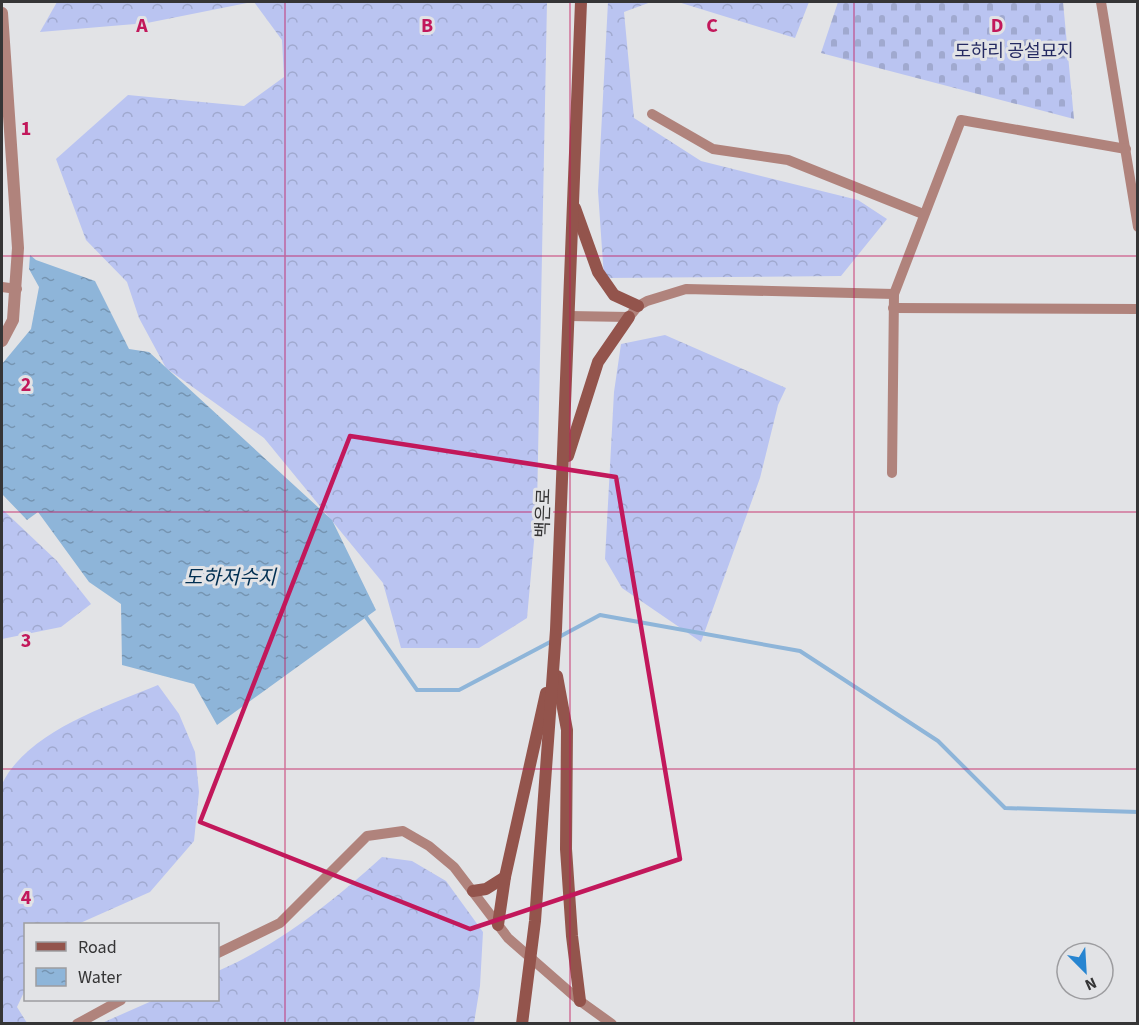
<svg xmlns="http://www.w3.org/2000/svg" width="1139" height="1025" font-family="'Source Sans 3','Noto Sans KR',sans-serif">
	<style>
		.forest { fill: url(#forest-crowns) }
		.cemetery { fill: url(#cemetery-stones) }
		.water { fill: url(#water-ripples) }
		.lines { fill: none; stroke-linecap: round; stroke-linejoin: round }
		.stream { stroke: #8eb5d9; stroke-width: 4 }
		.minor { stroke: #b0837c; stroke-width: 10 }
		.tertiary { stroke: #b0837c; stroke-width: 12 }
		.secondary { stroke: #93544c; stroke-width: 12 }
		.marked { fill: none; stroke: #c2185b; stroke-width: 4.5; stroke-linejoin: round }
		.grid { fill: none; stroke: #c2185b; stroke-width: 1.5; stroke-opacity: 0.55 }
		.labels { text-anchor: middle; stroke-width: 6; stroke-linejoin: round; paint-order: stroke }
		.park-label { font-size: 18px; fill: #252a62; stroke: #e2e3e6 }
		.street-label { font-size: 18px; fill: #353536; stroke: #e2e3e6 }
		.water-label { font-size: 20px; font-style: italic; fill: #012f52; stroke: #e2e3e6 }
		.grid-label { font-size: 20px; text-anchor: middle; font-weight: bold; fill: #c2185b; stroke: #e2e3e6; stroke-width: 6; stroke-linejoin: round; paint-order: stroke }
	</style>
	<defs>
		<pattern id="forest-crowns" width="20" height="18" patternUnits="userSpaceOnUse" patternTransform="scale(1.5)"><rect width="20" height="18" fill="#bac4f1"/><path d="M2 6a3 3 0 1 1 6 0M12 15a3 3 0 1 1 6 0" fill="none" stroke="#a0a9cf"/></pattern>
		<pattern id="cemetery-stones" width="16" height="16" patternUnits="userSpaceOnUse" patternTransform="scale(1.5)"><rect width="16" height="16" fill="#bac4f1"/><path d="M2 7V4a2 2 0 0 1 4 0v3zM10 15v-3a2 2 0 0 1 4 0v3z" fill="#a0a9cf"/></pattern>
		<pattern id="water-ripples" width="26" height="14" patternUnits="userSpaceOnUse" patternTransform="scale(1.5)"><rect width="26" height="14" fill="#8eb5d9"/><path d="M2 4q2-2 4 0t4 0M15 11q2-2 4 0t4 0" fill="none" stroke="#7594b1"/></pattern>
	</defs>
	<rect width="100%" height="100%" fill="#e2e3e6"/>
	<g class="forest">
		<path d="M 57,2 L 252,2 L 147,23 L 40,32 Z"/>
		<path d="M 254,2 L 547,2 L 537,508 L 527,618 L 479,648 L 401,648 L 383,583 L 264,438 L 166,368 L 139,318 L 127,282 L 86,240 L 56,159 L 128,95 L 244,106 L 284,77 L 282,40 Z"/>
		<path d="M 608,2 L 651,2 L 624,12 L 634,118 L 701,161 L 858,200 L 887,219 L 841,276 L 604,278 L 598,191 Z"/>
		<path d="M 678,2 L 809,2 L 795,38 Z"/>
		<path d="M 665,335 L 786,388 L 778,405 L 760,478 L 701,642 L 622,588 L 605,559 L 614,392 L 621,344 Z"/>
		<path d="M 2,509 L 57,561 L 91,604 L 61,627 L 2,639 Z"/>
		<path d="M 158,685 L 179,714 L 195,752 L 199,792 L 194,841 L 150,892 L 78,924 L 26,924 L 25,990 L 17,1007 L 27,1023 L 2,1023 L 2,784 C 27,732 107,706 158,685 Z"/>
		<path d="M 382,857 L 412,861 L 446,881 L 483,932 L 480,986 L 474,1023 L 102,1023 L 154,1000 L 218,1000 L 218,971 C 281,943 331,903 382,857 Z"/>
	</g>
	<path class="cemetery" d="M 838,2 L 1063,2 L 1074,119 L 821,53 Z"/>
	<path class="water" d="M 30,255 L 36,260 L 95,281 L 129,349 L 149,352 L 332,520 L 376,610 L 217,725 L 194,684 L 122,665 L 121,604 L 89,582 L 38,512 L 27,520 L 2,494 L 2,364 L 31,329 L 39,287 L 29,269 Z"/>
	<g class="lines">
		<g class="stream">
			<path d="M 366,617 L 417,690 L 459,690 L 552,641"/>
			<path d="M 559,637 L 600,615 L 800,651 L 938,741 L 1005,808 L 1138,812"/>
		</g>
		<g class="minor">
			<path d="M 1101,2 L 1138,227"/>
			<path d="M 652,114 L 713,149 L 788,160 L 923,214"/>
			<path d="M 2,287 L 17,289"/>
			<path d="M 893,308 L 1138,309"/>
			<path d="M 569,316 L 629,317 L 638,306 L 647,301 L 686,289 L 894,294"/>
			<path d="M 892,473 L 894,294 L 961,120 L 1126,149"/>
			<path d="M 218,953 L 280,923 L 367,836 L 403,831 L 429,846 L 454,867 L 508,938 L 580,1001 L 612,1024"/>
			<path d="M 77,1024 L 121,1000"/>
		</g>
		<path class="tertiary" d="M 2,13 L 18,248 L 13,320 L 2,341"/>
		<g class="secondary">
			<path d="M 575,208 L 598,272 L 614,295 L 638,306"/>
			<path d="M 568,456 L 598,362 L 629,317"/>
			<path d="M 557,676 L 567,730 L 566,849 L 572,936 L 580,1001"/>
			<path d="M 473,891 L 486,889 L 505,877"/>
			<path d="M 498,925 L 505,877 L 546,693"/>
			<path d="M 522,1024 L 535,921 L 556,630 L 581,2"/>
		</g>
	</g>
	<path class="marked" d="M 350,436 L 616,477 L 680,859 L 470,929 L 200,822 Z"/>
	<path class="grid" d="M 285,2 L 285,1024M 570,2 L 570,1024M 854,2 L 854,1024M 2,256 L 1138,256M 2,512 L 1138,512M 2,769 L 1138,769"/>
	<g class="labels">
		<g class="park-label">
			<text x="1014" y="57">도하리 공설묘지</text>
		</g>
		<g class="street-label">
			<text transform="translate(543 513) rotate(-88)" y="6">백은로</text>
		</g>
		<g class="water-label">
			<text x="230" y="584">도하저수지</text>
		</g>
	</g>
	<g class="grid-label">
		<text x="142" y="32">A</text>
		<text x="427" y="32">B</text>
		<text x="712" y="32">C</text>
		<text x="997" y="32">D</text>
		<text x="26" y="135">1</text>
		<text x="26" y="391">2</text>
		<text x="26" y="647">3</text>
		<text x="26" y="904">4</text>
	</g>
	<rect width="1139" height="1025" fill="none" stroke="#353536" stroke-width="6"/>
	<rect x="24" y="923" width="195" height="78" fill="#e2e3e6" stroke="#9d9da0" stroke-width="1.5"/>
	<rect x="36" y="942" width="30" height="9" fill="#93544c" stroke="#9d9da0" stroke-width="1.5"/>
	<text x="78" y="953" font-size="18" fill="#353536">Road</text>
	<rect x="36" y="968" width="30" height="18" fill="url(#water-ripples)" stroke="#9d9da0" stroke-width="1.5"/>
	<text x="78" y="983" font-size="18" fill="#353536">Water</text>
	<g transform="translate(1085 971) rotate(156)"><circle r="28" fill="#e2e3e6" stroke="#9d9da0" stroke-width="1.5"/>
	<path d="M0-4.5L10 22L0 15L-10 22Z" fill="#2785d1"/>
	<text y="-9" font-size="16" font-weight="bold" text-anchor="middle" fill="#353536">N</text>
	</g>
</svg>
